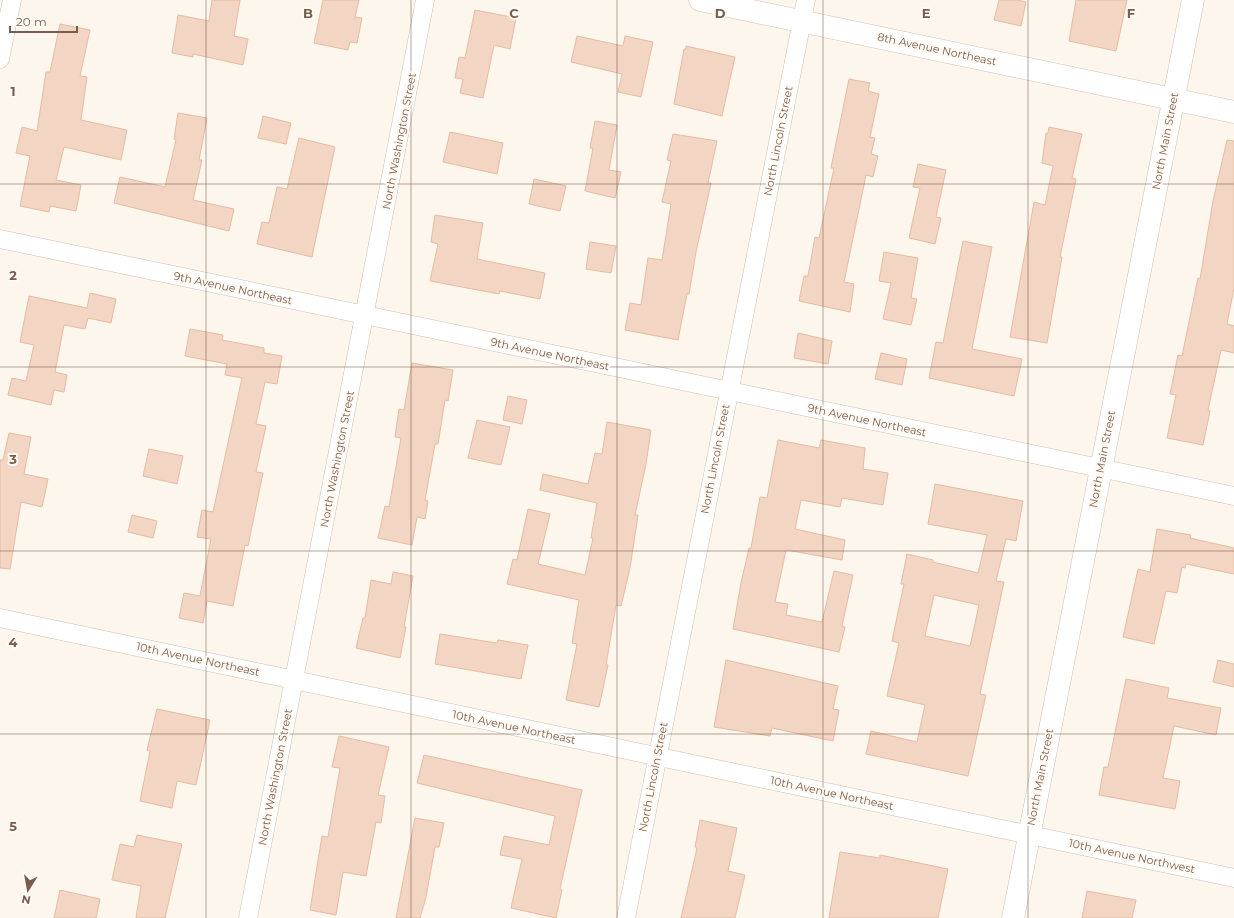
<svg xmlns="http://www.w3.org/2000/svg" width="1234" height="918" font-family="Montserrat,sans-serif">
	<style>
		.building { fill: #f3d5c3; stroke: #e6bba3; fill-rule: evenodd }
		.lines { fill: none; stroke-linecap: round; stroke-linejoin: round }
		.minor-casing { stroke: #d1beb0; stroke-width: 19 }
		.tertiary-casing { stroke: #d1beb0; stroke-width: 23 }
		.secondary-casing { stroke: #d6c0b0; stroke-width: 23 }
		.minor { stroke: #fff; stroke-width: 18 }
		.tertiary { stroke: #fff; stroke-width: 22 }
		.secondary { stroke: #fff; stroke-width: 22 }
		.grid { fill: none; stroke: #7a5c4d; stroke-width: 1; stroke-opacity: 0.55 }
		.labels { text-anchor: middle; stroke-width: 4; stroke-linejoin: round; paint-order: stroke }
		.street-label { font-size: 11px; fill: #7a5c4d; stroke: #fffaf3 }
		.grid-label { font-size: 13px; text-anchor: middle; font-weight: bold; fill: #7a5c4d; stroke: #fffaf3; stroke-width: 4; stroke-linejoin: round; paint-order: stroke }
	</style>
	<rect width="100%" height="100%" fill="#fdf6ec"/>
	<g class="building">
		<path d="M 212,0 L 240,0 L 234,36 L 248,39 L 243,65 L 193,54 L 193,57 L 172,53 L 178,15 L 209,21 Z"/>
		<path d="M 323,0 L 359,0 L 355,17 L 362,18 L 357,43 L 350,42 L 348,50 L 314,43 Z"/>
		<path d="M 999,0 L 1017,0 L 1026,2 L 1021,26 L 994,20 Z"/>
		<path d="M 1076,0 L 1127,0 L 1116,51 L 1069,41 Z"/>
		<path d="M 475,10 L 516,18 L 510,49 L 494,45 L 483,98 L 460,93 L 463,79 L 455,78 L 459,57 L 465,58 Z"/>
		<path d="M 60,24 L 90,30 L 80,76 L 87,77 L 81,120 L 127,130 L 121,160 L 64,147 L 56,180 L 81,185 L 76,211 L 50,206 L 49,212 L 20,206 L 30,156 L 16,153 L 22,127 L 37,131 L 46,72 L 50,72 Z"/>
		<path d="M 577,36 L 623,46 L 625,36 L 653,42 L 641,97 L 618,92 L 622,74 L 571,62 Z"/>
		<path d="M 686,46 L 735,57 L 722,116 L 674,104 L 684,49 L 686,49 Z"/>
		<path d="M 849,79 L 870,83 L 868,91 L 879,94 L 870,137 L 875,138 L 871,154 L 878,156 L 873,177 L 866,175 L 844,282 L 854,284 L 850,312 L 799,301 L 804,276 L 808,276 L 815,237 L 819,238 L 834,168 L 831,168 Z"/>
		<path d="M 178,113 L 207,118 L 199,160 L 202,160 L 193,200 L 234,209 L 229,231 L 114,203 L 120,177 L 165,187 L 176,140 L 174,139 Z"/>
		<path d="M 263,116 L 291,123 L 286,144 L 258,138 Z"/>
		<path d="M 595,121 L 617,125 L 609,170 L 621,172 L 615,198 L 585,191 L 593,148 L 590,148 Z"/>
		<path d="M 1049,127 L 1082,134 L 1072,178 L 1076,179 L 1060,257 L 1062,257 L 1047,343 L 1010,337 L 1034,202 L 1045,205 L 1053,166 L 1042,163 L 1046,133 L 1048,133 Z"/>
		<path d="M 450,132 L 503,143 L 497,174 L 443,162 Z"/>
		<path d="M 673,134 L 717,141 L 708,183 L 711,183 L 696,252 L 689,294 L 687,294 L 678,340 L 625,330 L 630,303 L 641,305 L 648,258 L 662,260 L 671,204 L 662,202 L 671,161 L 667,160 Z"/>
		<path d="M 299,138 L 335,147 L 312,257 L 257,244 L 262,222 L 269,223 L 277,187 L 287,189 Z"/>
		<path d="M 1227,140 L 1234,141 L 1234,288 L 1227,324 L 1234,326 L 1234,353 L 1221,350 L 1208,410 L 1210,411 L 1203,445 L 1167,438 L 1176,395 L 1170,394 L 1178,355 L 1182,356 L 1198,278 L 1200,279 L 1213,201 Z"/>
		<path d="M 918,164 L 946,170 L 936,217 L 941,218 L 935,244 L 909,238 L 920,188 L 913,187 Z"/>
		<path d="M 534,179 L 566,186 L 560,211 L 529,204 Z"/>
		<path d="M 435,215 L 483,223 L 477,259 L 545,273 L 540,299 L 500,291 L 499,294 L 430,281 L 438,244 L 431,242 Z"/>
		<path d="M 963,241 L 992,247 L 972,349 L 1022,359 L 1014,396 L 929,378 L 936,342 L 943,343 Z"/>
		<path d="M 590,242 L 616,246 L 611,273 L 586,269 Z"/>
		<path d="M 884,252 L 918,258 L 911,298 L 917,299 L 911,325 L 883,319 L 891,283 L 879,281 Z"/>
		<path d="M 90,293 L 116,299 L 111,323 L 88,318 L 85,329 L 64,325 L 55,372 L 67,375 L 64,392 L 54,390 L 51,405 L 8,395 L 12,378 L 26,381 L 34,345 L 20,342 L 29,296 L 87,308 Z"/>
		<path d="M 190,329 L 223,335 L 222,340 L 264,348 L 264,353 L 282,356 L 277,384 L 265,382 L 256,424 L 266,426 L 256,472 L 263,473 L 248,546 L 245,545 L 233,606 L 207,601 L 203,623 L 179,618 L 184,593 L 200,596 L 211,539 L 197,537 L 202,510 L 213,512 L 242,378 L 225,375 L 227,364 L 185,356 Z"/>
		<path d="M 798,333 L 832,341 L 828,364 L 794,358 Z"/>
		<path d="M 881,353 L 907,359 L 902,385 L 875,379 Z"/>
		<path d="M 412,363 L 453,370 L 448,401 L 445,400 L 438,444 L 435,444 L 425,500 L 428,501 L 425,519 L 417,517 L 412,545 L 378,538 L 385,506 L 389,507 L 401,438 L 395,437 L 399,409 L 404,410 Z"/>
		<path d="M 508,396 L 527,400 L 522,424 L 503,420 Z"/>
		<path d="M 477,420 L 510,427 L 501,465 L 468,458 Z"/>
		<path d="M 607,422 L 651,430 L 646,464 L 635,515 L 638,515 L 630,568 L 621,606 L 616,605 L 606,665 L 608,665 L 599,707 L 566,700 L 577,644 L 572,643 L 579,600 L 507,584 L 513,559 L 517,560 L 528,509 L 550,514 L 538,564 L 585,575 L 593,538 L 591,538 L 597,503 L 540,490 L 543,474 L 588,484 L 595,453 L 602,454 Z"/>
		<path d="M 9,433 L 31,437 L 24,474 L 48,479 L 42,507 L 21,502 L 10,569 L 0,568 L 0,460 L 3,460 Z"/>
		<path d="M 778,440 L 819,448 L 821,440 L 865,448 L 863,469 L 888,473 L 883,505 L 842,498 L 840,507 L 801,500 L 795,529 L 845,540 L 842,560 L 786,550 L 775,602 L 788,604 L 786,615 L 822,622 L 834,571 L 853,575 L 842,626 L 845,627 L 839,652 L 733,629 L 741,583 L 749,548 L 751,548 L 760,497 L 767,498 Z"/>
		<path d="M 149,449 L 183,456 L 177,484 L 143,476 Z"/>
		<path d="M 935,484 L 1023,501 L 1016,541 L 1006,539 L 996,581 L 1004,582 L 980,694 L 986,695 L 968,776 L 866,754 L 871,731 L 917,742 L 925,705 L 887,696 L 899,643 L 892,641 L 904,584 L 901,584 L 907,554 L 933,560 L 933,562 L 978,573 L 987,535 L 928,524 ZM 934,595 L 979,605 L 970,646 L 925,636 Z"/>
		<path d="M 132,515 L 157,521 L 153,538 L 128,532 Z"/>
		<path d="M 1157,529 L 1191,535 L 1190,538 L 1234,548 L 1234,574 L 1186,564 L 1185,568 L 1182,567 L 1177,593 L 1166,591 L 1154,644 L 1123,637 L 1138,569 L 1150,572 Z"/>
		<path d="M 393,572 L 413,576 L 404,627 L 406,627 L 400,658 L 356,648 L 363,618 L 365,618 L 371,580 L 391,584 Z"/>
		<path d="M 440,634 L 497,643 L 498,640 L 528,645 L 521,679 L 435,664 Z"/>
		<path d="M 726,660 L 838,686 L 833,709 L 839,710 L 833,741 L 772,728 L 770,736 L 714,727 Z"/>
		<path d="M 1218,660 L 1234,664 L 1234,687 L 1213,682 Z"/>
		<path d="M 1126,679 L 1169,688 L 1167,698 L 1221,708 L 1216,735 L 1174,726 L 1163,778 L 1180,781 L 1175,809 L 1099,795 L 1104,767 L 1108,767 Z"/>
		<path d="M 157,709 L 210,720 L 196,785 L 177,781 L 172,808 L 140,801 L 150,751 L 147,750 Z"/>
		<path d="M 339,736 L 389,747 L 378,795 L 385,796 L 381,823 L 376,822 L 366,876 L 343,872 L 336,915 L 310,910 L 322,836 L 328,837 L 340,768 L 332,767 Z"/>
		<path d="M 424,755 L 582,790 L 560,889 L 562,890 L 556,918 L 511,908 L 522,859 L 500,855 L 504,836 L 549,845 L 555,816 L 417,783 Z"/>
		<path d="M 415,818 L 444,823 L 439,847 L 435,847 L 426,897 L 420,918 L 396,918 Z"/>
		<path d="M 700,820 L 737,828 L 728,871 L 745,875 L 735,918 L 681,918 L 697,848 L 695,847 Z"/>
		<path d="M 137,835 L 182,844 L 165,918 L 136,918 L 141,886 L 112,880 L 120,844 L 134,847 Z"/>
		<path d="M 840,852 L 880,858 L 880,855 L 948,869 L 938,918 L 829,918 Z"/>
		<path d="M 60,890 L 100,899 L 96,918 L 54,918 Z"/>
		<path d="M 1087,891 L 1136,900 L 1132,918 L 1082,918 Z"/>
	</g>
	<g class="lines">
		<defs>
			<g id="minor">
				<path d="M 0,59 L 12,0"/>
				<path d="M 0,239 L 1234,496"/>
				<path d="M 0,618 L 1234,878"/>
				<path d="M 248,918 L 425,0"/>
				<path d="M 626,918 L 806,0"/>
			</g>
			<path id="tertiary" d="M 1013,918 L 1193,0"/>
			<path id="secondary" d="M 700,0 L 1234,112"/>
		</defs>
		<use href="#minor" class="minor-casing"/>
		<use href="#tertiary" class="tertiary-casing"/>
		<use href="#secondary" class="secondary-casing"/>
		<use href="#minor" class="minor"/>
		<use href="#tertiary" class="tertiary"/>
		<use href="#secondary" class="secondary"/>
	</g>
	<path class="grid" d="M 206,0 L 206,918M 411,0 L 411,918M 617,0 L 617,918M 823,0 L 823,918M 1028,0 L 1028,918M 0,184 L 1234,184M 0,367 L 1234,367M 0,551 L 1234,551M 0,734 L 1234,734"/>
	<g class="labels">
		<g class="street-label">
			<text transform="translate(937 49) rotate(12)" y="4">8th Avenue Northeast</text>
			<text transform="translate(399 141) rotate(-79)" y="4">North Washington Street</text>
			<text transform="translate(778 141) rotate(-79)" y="4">North Lincoln Street</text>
			<text transform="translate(1165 141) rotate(-79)" y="4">North Main Street</text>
			<text transform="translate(233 288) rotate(12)" y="4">9th Avenue Northeast</text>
			<text transform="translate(550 354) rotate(12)" y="4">9th Avenue Northeast</text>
			<text transform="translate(867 420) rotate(12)" y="4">9th Avenue Northeast</text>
			<text transform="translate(337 459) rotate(-79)" y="4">North Washington Street</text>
			<text transform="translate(715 459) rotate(-79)" y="4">North Lincoln Street</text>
			<text transform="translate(1102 459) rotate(-79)" y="4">North Main Street</text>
			<text transform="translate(198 659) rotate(12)" y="4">10th Avenue Northeast</text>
			<text transform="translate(514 727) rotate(12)" y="4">10th Avenue Northeast</text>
			<text transform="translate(275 777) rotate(-79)" y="4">North Washington Street</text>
			<text transform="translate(653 777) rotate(-79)" y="4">North Lincoln Street</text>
			<text transform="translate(1040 777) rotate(-79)" y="4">North Main Street</text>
			<text transform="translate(832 793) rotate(12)" y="4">10th Avenue Northeast</text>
			<text transform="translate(1132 856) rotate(12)" y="4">10th Avenue Northwest</text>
		</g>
	</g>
	<g class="grid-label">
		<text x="308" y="18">B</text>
		<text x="514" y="18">C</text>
		<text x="720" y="18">D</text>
		<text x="926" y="18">E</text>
		<text x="1131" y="18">F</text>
		<text x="13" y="96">1</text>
		<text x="13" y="280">2</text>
		<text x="13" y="464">3</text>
		<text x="13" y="647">4</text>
		<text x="13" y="831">5</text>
	</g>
	<g transform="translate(28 890) rotate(191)" stroke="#fffaf3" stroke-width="3" paint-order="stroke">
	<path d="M0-3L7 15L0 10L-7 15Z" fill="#7a5c4d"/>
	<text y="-6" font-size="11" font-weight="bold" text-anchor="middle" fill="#7a5c4d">N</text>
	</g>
	<path d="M10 26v6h67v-6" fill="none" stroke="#7a5c4d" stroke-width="2"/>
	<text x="16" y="26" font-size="12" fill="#7a5c4d" stroke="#fffaf3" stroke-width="3" paint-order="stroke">20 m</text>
</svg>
